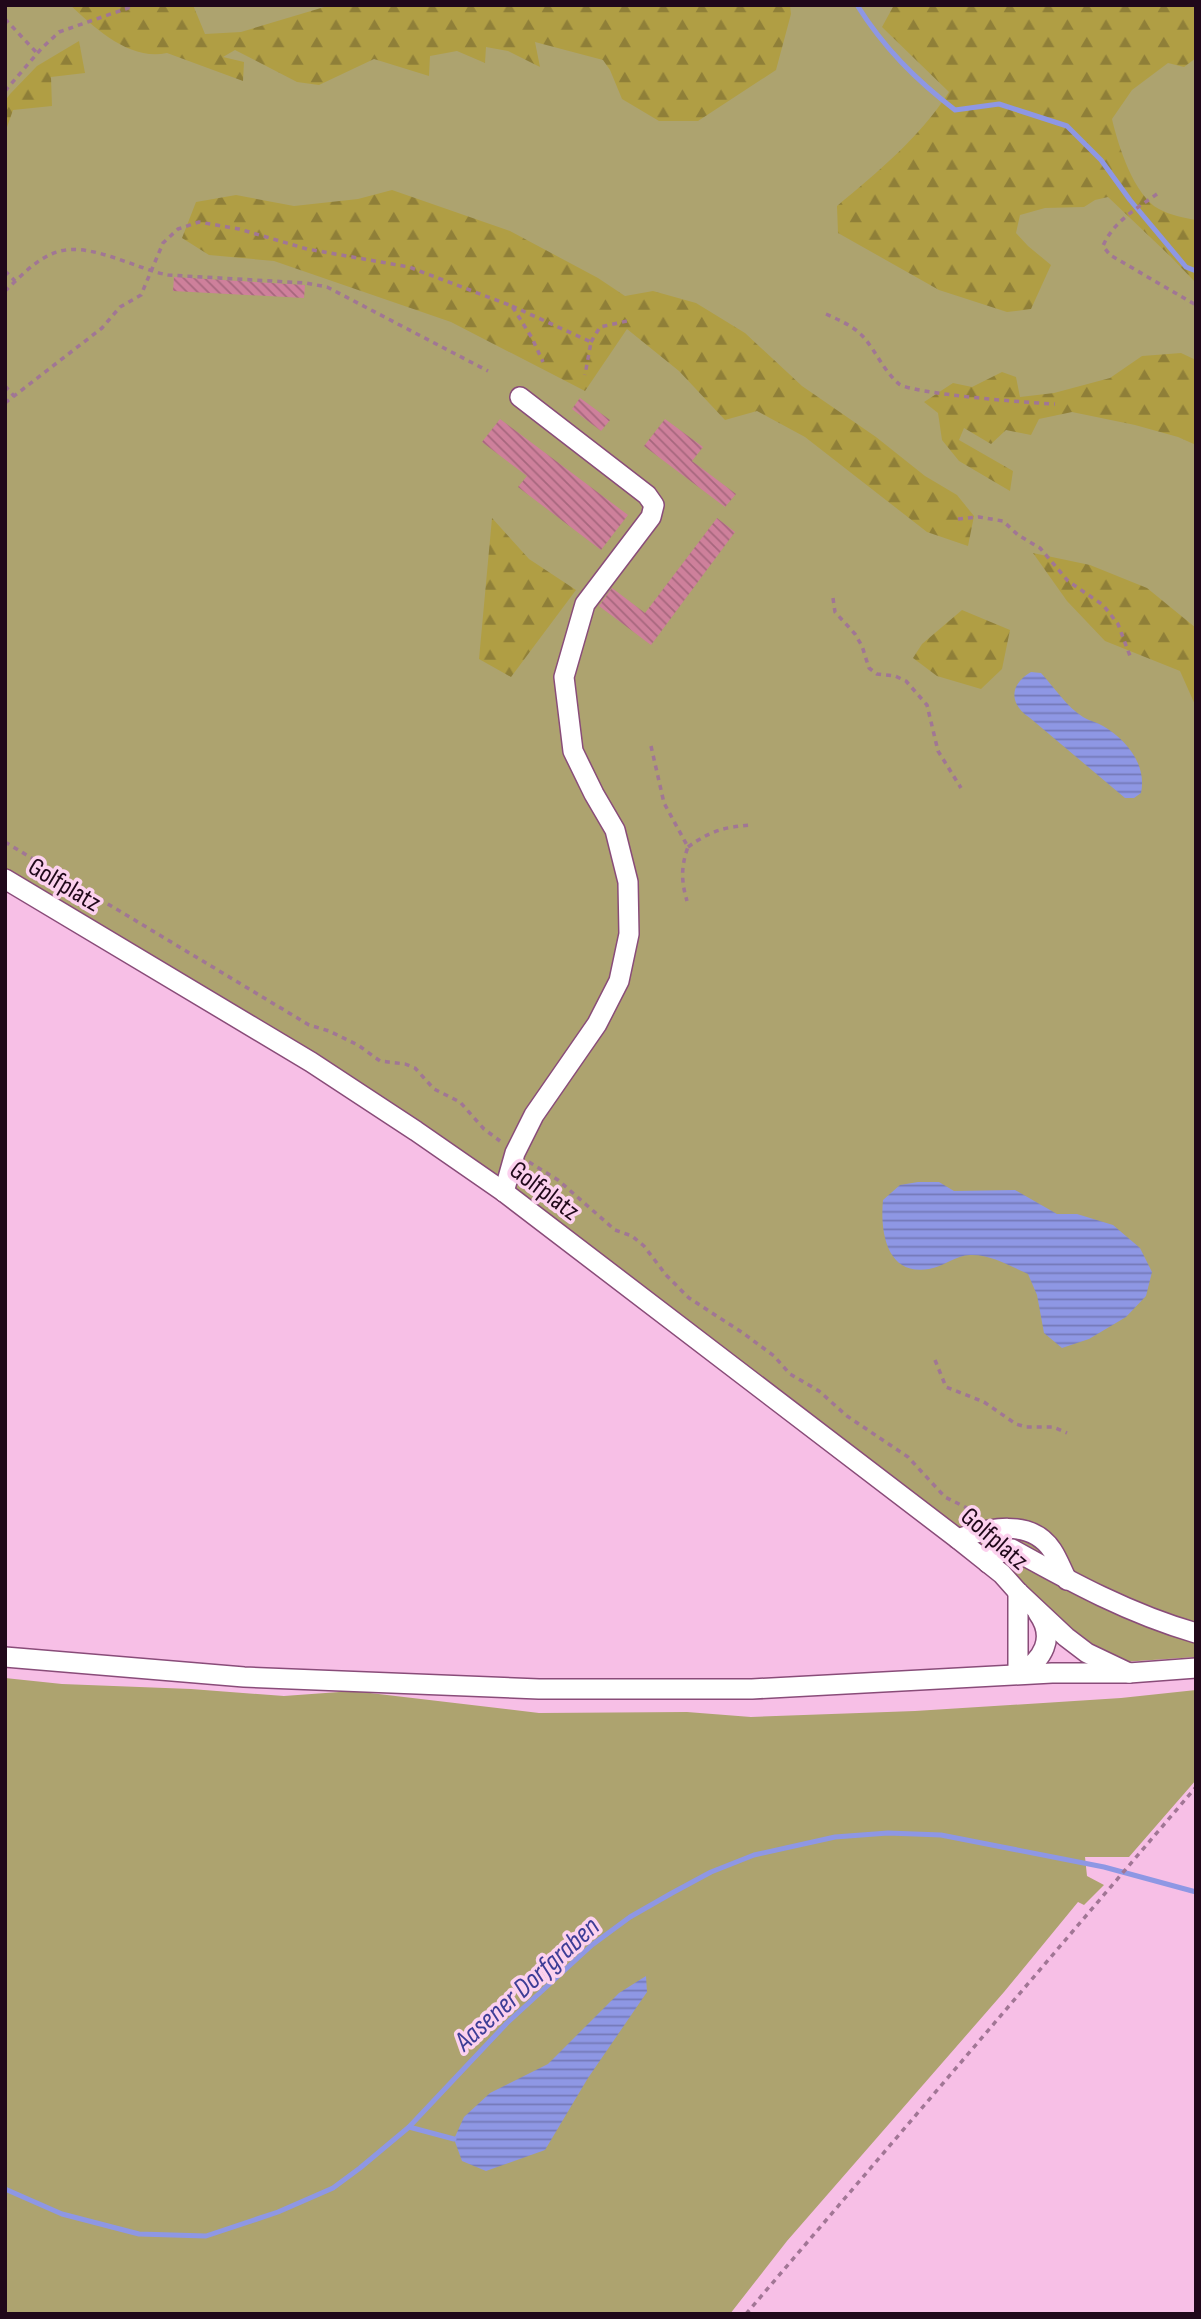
<svg xmlns="http://www.w3.org/2000/svg" width="1201" height="2319" font-family="'Sofia Sans Condensed',sans-serif">
	<style>
		.green { fill: #ada36f }
		.forest { fill: url(#forest-firs) }
		.water { fill: url(#water-rules) }
		.lines { fill: none; stroke-linecap: round; stroke-linejoin: round }
		.stream { stroke: #8e97e4; stroke-width: 5 }
		.building { fill: url(#building-back-hatch) }
		.minor-casing { stroke: #894c79; stroke-width: 22 }
		.path { stroke: #a17695; stroke-width: 3.5; stroke-dasharray: 5 5; stroke-linecap: butt }
		.minor { stroke: #fff; stroke-width: 19 }
		.labels { text-anchor: middle; stroke-width: 7; stroke-linejoin: round; paint-order: stroke }
		.street-label { font-size: 26px; fill: #20081a; stroke: #fcd1ee }
		.water-label { font-size: 28px; font-style: italic; fill: #3d3d96; stroke: #fcd1ee }
	</style>
	<defs>
		<pattern id="forest-firs" width="22" height="20" patternUnits="userSpaceOnUse" patternTransform="scale(1.75)"><rect width="22" height="20" fill="#b09e44"/><path d="M5 1l3.5 6h-7zM16 11l3.5 6h-7z" fill="#8f7f38"/></pattern>
		<pattern id="water-rules" width="6" height="5" patternUnits="userSpaceOnUse" patternTransform="scale(1.75)"><rect width="6" height="5" fill="#8e97e4"/><path d="M0 2.5h6" fill="none" stroke="#7479b8"/></pattern>
		<pattern id="building-back-hatch" width="6" height="6" patternUnits="userSpaceOnUse" patternTransform="scale(1.75)"><rect width="6" height="6" fill="#ce809b"/><path d="M-1 5l2 2M0 0l6 6M5-1l2 2" fill="none" stroke="#a7677e"/></pattern>
	</defs>
	<rect width="100%" height="100%" fill="#f7bfe6"/>
	<g class="green">
		<path d="M 5,5 L 1196,5 L 1196,1657 L 1123,1662 L 1090,1649 L 507,1185 L 5,870 Z"/>
		<path d="M 5,1678 L 62,1684 L 191,1689 L 284,1696 L 353,1691 L 539,1713 L 687,1712 L 751,1717 L 915,1711 L 1121,1698 L 1196,1690 L 1196,1780 L 1129,1857 L 1085,1857 L 1087,1876 L 1104,1885 L 1084,1905 L 1078,1902 L 1004,1992 L 787,2241 L 730,2314 L 5,2314 Z"/>
	</g>
	<g class="forest">
		<path d="M 70,5 L 193,5 L 205,34 L 241,32 L 331,5 L 790,5 L 791,14 L 776,70 L 698,121 L 659,121 L 622,99 L 610,70 L 603,60 L 535,42 L 540,67 L 508,51 L 486,47 L 485,63 L 457,51 L 430,56 L 429,76 L 374,59 L 319,85 L 297,82 L 235,50 L 223,57 L 244,62 L 243,81 L 167,53 C 130,61 96,29 70,5 Z"/>
		<path d="M 894,5 L 1196,5 L 1196,58 L 1184,67 L 1168,63 L 1132,90 L 1112,119 C 1118,145 1134,196 1159,209 C 1169,215 1185,218 1196,220 L 1196,283 L 1170,256 L 1108,197 L 1095,200 L 1084,207 L 1045,208 L 1020,215 L 1016,233 L 1028,246 L 1051,265 L 1031,309 L 1007,312 L 939,290 L 838,233 L 837,206 C 878,172 919,138 949,92 L 882,27 Z"/>
		<path d="M 79,41 L 85,73 L 51,77 L 52,106 L 13,110 L 5,133 L 5,101 L 10,94 L 37,66 Z"/>
		<path d="M 392,190 L 510,231 L 598,278 L 625,296 L 653,291 L 696,303 L 745,333 L 802,386 L 876,437 L 925,476 L 957,495 L 974,516 L 968,546 L 927,532 L 805,437 L 757,411 L 725,420 L 679,371 L 627,329 L 585,391 L 451,322 L 274,261 L 209,255 L 182,238 L 196,202 L 236,195 L 294,206 L 358,199 Z"/>
		<path d="M 1181,353 L 1196,360 L 1196,445 L 1178,437 L 1135,425 L 1072,412 L 1039,419 L 1031,435 L 1006,430 L 991,444 L 964,428 L 959,440 L 1013,471 L 1010,491 L 959,461 L 942,440 L 938,413 L 924,402 L 953,383 L 972,387 L 1002,372 L 1016,377 L 1020,397 L 1054,393 L 1110,378 L 1142,356 Z"/>
		<path d="M 492,518 L 529,559 L 576,590 L 511,677 L 479,659 Z"/>
		<path d="M 1033,553 L 1090,565 L 1147,588 L 1196,628 L 1196,707 L 1180,671 L 1105,641 L 1067,601 Z"/>
		<path d="M 962,610 L 1010,630 L 1002,669 L 981,689 L 937,676 L 913,658 L 922,644 Z"/>
	</g>
	<g class="water">
		<path d="M 1031,672 L 1041,673 C 1054,687 1067,707 1083,717 C 1089,721 1097,722 1103,726 C 1127,740 1147,765 1141,793 L 1134,798 L 1125,798 L 1030,718 C 1009,704 1009,685 1031,672 Z"/>
		<path d="M 918,1182 L 939,1182 L 954,1191 L 1015,1190 L 1057,1214 L 1077,1214 L 1113,1225 L 1140,1248 L 1152,1272 L 1146,1296 L 1126,1317 L 1089,1339 L 1062,1348 L 1044,1333 L 1037,1295 L 1028,1274 C 1010,1266 990,1254 970,1255 C 956,1255 943,1267 929,1269 C 886,1276 880,1231 883,1200 L 900,1185 Z"/>
		<path d="M 646,1976 L 647,1992 L 588,2078 L 545,2150 L 486,2171 L 462,2161 L 454,2139 L 464,2117 L 490,2093 L 548,2064 L 619,1993 Z"/>
	</g>
	<g class="lines">
		<g class="stream">
			<path d="M 857,5 C 884,48 915,79 955,110 L 999,104 L 1067,126 L 1101,160 L 1130,200 L 1186,267 L 1196,271"/>
			<path d="M 409,2127 L 454,2139"/>
			<path d="M 5,2189 L 62,2214 L 139,2234 L 206,2236 L 278,2212 L 333,2188 L 360,2168 L 409,2127 L 507,2023 L 592,1945 L 630,1917 L 672,1893 L 711,1872 L 754,1855 L 835,1837 L 888,1833 L 941,1835 L 1104,1867 L 1196,1892"/>
		</g>
	</g>
	<g class="building">
		<path d="M 174,277 L 305,285 L 304,298 L 173,291 Z"/>
		<path d="M 580,398 L 610,420 L 601,431 L 572,409 Z"/>
		<path d="M 500,419 L 628,515 L 601,550 L 518,487 L 527,476 L 482,442 Z"/>
		<path d="M 665,419 L 703,447 L 692,461 L 736,494 L 725,507 L 644,446 Z"/>
		<path d="M 717,518 L 735,532 L 651,645 L 599,606 L 612,588 L 645,613 Z"/>
	</g>
	<g class="lines">
		<defs>
			<g id="minor">
				<path d="M 5,879 L 311,1062 L 416,1131 L 504,1192 L 958,1539 L 1002,1574 L 1018,1592 L 1066,1637 L 1087,1653 L 1129,1673"/>
				<path d="M 504,1192 L 515,1153 L 534,1115 L 597,1024 L 619,981 L 629,934 L 628,882 L 615,830 L 594,794 L 573,751 L 564,677 L 585,604 L 651,517 L 654,505 L 647,495 L 520,397"/>
				<path d="M 958,1539 C 987,1528 1031,1518 1052,1550 C 1058,1559 1062,1570 1067,1580"/>
				<path d="M 988,1563 L 1000,1552 L 1012,1549 C 1071,1582 1130,1614 1196,1633"/>
				<path d="M 1018,1592 L 1018,1674"/>
				<path d="M 5,1657 L 244,1677 L 539,1689 L 752,1689 L 1052,1673 L 1129,1673 L 1196,1668"/>
				<path d="M 1019,1674 C 1043,1660 1056,1638 1038,1613"/>
			</g>
		</defs>
		<use href="#minor" class="minor-casing"/>
		<g class="path">
			<path d="M 5,19 L 37,53"/>
			<path d="M 5,91 L 41,49 L 59,32 L 128,8 L 131,5"/>
			<path d="M 1157,194 C 1136,209 1113,222 1103,246 L 1110,255 L 1196,305"/>
			<path d="M 5,271 L 15,281"/>
			<path d="M 5,291 C 20,277 37,258 57,252 C 89,241 136,269 168,275 L 306,283 L 327,287 L 488,371"/>
			<path d="M 512,306 L 591,342 L 585,375"/>
			<path d="M 826,314 C 841,321 856,327 866,340 C 877,354 885,372 899,384 C 913,394 1031,403 1055,404"/>
			<path d="M 591,342 L 600,327 L 627,321"/>
			<path d="M 5,386 L 14,396"/>
			<path d="M 5,403 L 102,328 L 120,307 L 141,295 L 163,243 L 178,229 L 199,222 L 239,229 L 307,249 L 409,267 L 512,306 L 532,338 L 543,362"/>
			<path d="M 958,519 L 979,517 L 1003,521 L 1018,535 L 1040,548 L 1068,581 L 1103,605 L 1118,624 L 1130,656"/>
			<path d="M 833,598 L 835,612 L 855,634 L 862,646 L 869,668 L 877,674 L 895,676 L 906,681 L 927,705 L 938,751 L 961,788"/>
			<path d="M 651,746 L 664,803 L 688,847 C 681,866 681,881 687,901"/>
			<path d="M 5,842 L 309,1025 L 329,1031 L 358,1045 L 380,1061 L 405,1064 L 415,1068 L 434,1089 L 460,1102 L 484,1129 L 500,1141"/>
			<path d="M 688,847 C 710,831 724,827 751,825"/>
			<path d="M 529,1162 L 558,1180 L 615,1230 L 632,1236 L 644,1246 L 666,1275 L 689,1298 L 743,1333 L 774,1356 L 790,1374 L 819,1391 L 847,1416 L 908,1457 L 945,1497 L 979,1514"/>
			<path d="M 935,1360 L 946,1387 L 984,1402 L 1016,1424 L 1026,1427 L 1053,1427 L 1067,1433"/>
			<path d="M 746,2314 L 1196,1787"/>
		</g>
		<use href="#minor" class="minor"/>
	</g>
	<g class="labels">
		<g class="street-label">
			<text transform="translate(65 884) rotate(31)" y="9">Golfplatz</text>
			<text transform="translate(545 1190) rotate(37)" y="9">Golfplatz</text>
			<text transform="translate(995 1538) rotate(41)" y="9">Golfplatz</text>
		</g>
		<g class="water-label">
			<text transform="translate(526 1983) rotate(-42)" y="10">Aasener Dorfgraben</text>
		</g>
	</g>
	<rect width="1201" height="2319" fill="none" stroke="#20081a" stroke-width="14"/>
</svg>
